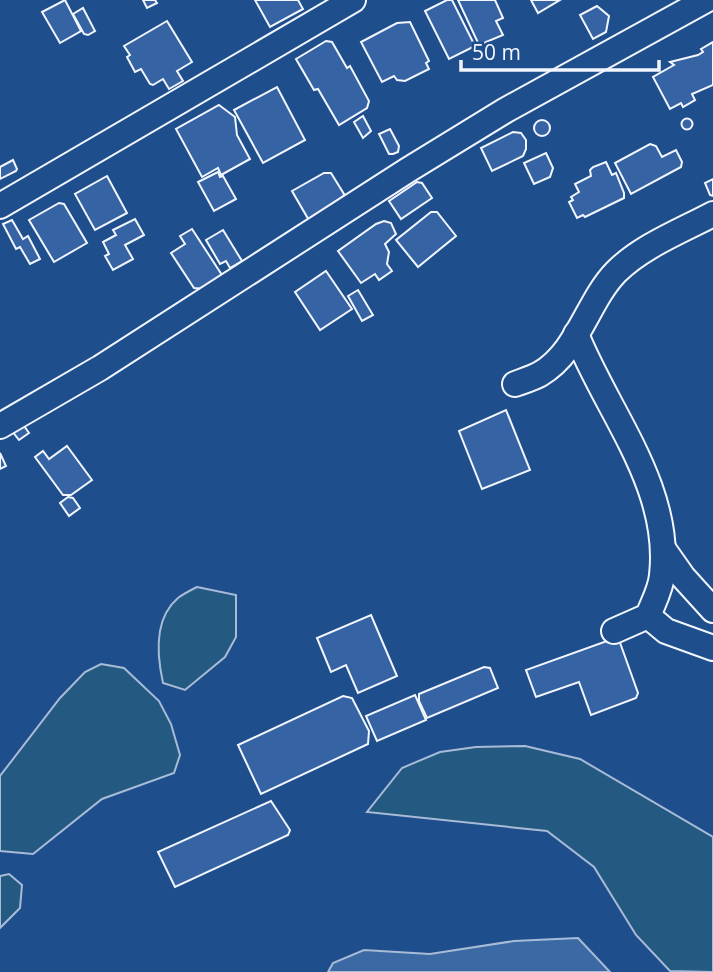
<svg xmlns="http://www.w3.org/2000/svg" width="713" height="972" font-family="'Open Sans',sans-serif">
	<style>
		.green { fill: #245a82; stroke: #a8bbd7; stroke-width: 2 }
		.water { fill: #3b69a3; stroke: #a8bbd7; stroke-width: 2 }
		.building { fill: #3563a3; stroke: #f2f6ff; stroke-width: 2 }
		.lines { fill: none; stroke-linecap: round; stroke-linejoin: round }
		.minor-casing { stroke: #f2f6ff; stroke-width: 28 }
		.minor { stroke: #1f4e8c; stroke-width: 24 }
	</style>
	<rect width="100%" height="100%" fill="#1f4e8c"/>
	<g class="green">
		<path d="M 197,587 L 236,595 L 236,637 L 225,657 L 185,690 L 163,683 C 157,656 153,619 178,598 C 183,594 191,590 197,587 Z"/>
		<path d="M 101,664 L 124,668 L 159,701 L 171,724 L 180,755 L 174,773 L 102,799 L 33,854 L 0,851 L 0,776 L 60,698 L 85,672 Z"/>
		<path d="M 525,746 L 580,759 L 713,837 L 713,972 L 670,971 L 636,935 L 594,867 L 547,831 L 367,812 L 402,768 L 440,752 L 476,747 Z"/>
		<path d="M 9,874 L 22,885 L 20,908 L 0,928 L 0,876 Z"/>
	</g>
	<path class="water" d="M 578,938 L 610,972 L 328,972 L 333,963 L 364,950 L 430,954 L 514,941 Z"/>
	<g class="building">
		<path d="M 65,0 L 81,31 L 60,43 L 42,12 Z"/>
		<path d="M 143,0 L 155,0 L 157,3 L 147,8 Z"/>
		<path d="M 255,0 L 298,0 L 303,9 L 270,27 Z"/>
		<path d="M 447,0 L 452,0 L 475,46 L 449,59 L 425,11 Z"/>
		<path d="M 458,0 L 495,0 L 503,18 L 496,21 L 503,35 L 479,45 Z"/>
		<path d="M 531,0 L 560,0 L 538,13 Z"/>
		<path d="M 597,6 L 609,16 L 606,32 L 593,39 L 580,15 Z"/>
		<path d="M 83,8 L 95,31 L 88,35 L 84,34 L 73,14 Z"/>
		<path d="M 167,21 L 192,62 L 177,71 L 183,81 L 169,89 L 163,79 L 153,85 L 150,84 L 141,69 L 135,72 L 127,57 L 130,55 L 124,46 Z"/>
		<path d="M 410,22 L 429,61 L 426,63 L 429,69 L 405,81 L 397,80 L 394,76 L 382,82 L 361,42 L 397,23 Z"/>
		<path d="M 326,41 L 332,42 L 347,68 L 350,66 L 369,101 L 367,108 L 339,125 L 318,89 L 314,90 L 296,59 Z"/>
		<path d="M 713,42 L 713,85 L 692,94 L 695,100 L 683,107 L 681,103 L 670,109 L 653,77 L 674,65 L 670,62 L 698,55 L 703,52 L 701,49 Z"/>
		<path d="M 277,87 L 305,140 L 263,163 L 234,110 Z"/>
		<path d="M 219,105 L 235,117 L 237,135 L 250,159 L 221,175 L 218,168 L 202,177 L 176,129 Z"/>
		<path d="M 363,116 L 371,131 L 363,138 L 354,122 Z"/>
		<circle cx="687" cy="124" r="5.5"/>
		<circle cx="542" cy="128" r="8"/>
		<path d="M 390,129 L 399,146 L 398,152 L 393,154 L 389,154 L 379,134 Z"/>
		<path d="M 513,132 L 521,133 L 526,140 L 526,149 L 523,156 L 492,171 L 481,148 Z"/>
		<path d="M 650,144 L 656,146 L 662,157 L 676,150 L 682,162 L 681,167 L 631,194 L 615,163 Z"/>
		<path d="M 546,153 L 553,168 L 550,177 L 534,184 L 524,163 Z"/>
		<path d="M 13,160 L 17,169 L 16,171 L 0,179 L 0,167 Z"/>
		<path d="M 606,162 L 612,175 L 616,173 L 624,193 L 624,198 L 585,217 L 583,215 L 577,218 L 569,202 L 573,200 L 571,197 L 579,192 L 575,184 L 591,176 L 590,170 L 593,167 Z"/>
		<path d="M 218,172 L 220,177 L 223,176 L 236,199 L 214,211 L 198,182 Z"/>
		<path d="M 324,173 L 331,173 L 344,194 L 342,203 L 310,222 L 292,191 Z"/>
		<path d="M 107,176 L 127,213 L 95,230 L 75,194 Z"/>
		<path d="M 713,179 L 713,196 L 710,195 L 705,183 Z"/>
		<path d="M 417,182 L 422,183 L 432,198 L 401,219 L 389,201 Z"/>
		<path d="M 59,203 L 64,204 L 87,243 L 54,262 L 29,220 Z"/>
		<path d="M 431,212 L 437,212 L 456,236 L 418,267 L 396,240 Z"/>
		<path d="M 135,219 L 144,235 L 125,245 L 133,259 L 113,270 L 105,256 L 109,254 L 103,242 L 116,235 L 113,230 Z"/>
		<path d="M 12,220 L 23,239 L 28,236 L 40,259 L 30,264 L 20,247 L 16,249 L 3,224 Z"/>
		<path d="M 384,221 L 391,223 L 396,234 L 385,244 L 389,252 L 387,264 L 392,271 L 379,280 L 375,274 L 361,283 L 338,251 L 376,224 Z"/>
		<path d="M 192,229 L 222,275 L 205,289 L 194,288 L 171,253 L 185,244 L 180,236 Z"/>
		<path d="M 223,230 L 242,261 L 230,268 L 226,261 L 220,264 L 206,240 Z"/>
		<path d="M 326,271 L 352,309 L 320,330 L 295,292 Z"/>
		<path d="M 358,290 L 373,315 L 362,321 L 348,296 Z"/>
		<path d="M 506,410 L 530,470 L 482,489 L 459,431 Z"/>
		<path d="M 22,423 L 29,433 L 19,440 L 12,431 Z"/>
		<path d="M 67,446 L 92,480 L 71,495 L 63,495 L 35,457 L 43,451 L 49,459 Z"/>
		<path d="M 0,453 L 6,466 L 0,469 Z"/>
		<path d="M 68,497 L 73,498 L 80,508 L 69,516 L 60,503 Z"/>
		<path d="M 371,615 L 397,676 L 358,693 L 346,665 L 331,672 L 317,638 Z"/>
		<path d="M 618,637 L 638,693 L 636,698 L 591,715 L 579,682 L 536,697 L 526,670 Z"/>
		<path d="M 484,667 L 490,668 L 498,688 L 427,718 L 419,701 L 419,694 Z"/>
		<path d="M 415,695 L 426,720 L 377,741 L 366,716 Z"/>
		<path d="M 343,696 L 352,698 L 369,731 L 368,744 L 261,794 L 238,745 Z"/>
		<path d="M 271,801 L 290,830 L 288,835 L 175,887 L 158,852 Z"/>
	</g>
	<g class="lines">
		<defs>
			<g id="minor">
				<path d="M 0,206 L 353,0"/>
				<path d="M 576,334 C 607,412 672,487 662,575 C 661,589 653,603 648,616 L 614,631"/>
				<path d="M 515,384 C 523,381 533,378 540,374 C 578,352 587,302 616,272 C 642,246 681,231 713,214"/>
				<path d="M 0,426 L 100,368 L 408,170 L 506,110 L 706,0"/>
				<path d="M 664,550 L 683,577 L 713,610"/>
				<path d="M 648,616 L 666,631 L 713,648"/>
			</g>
		</defs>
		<use href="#minor" class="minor-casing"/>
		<use href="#minor" class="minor"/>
	</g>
	<path d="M461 60v10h198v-10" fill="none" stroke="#f2f6ff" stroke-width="3.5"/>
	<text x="472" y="60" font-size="21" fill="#f2f6ff" stroke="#1f4e8c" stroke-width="5" paint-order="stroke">50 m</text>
</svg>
